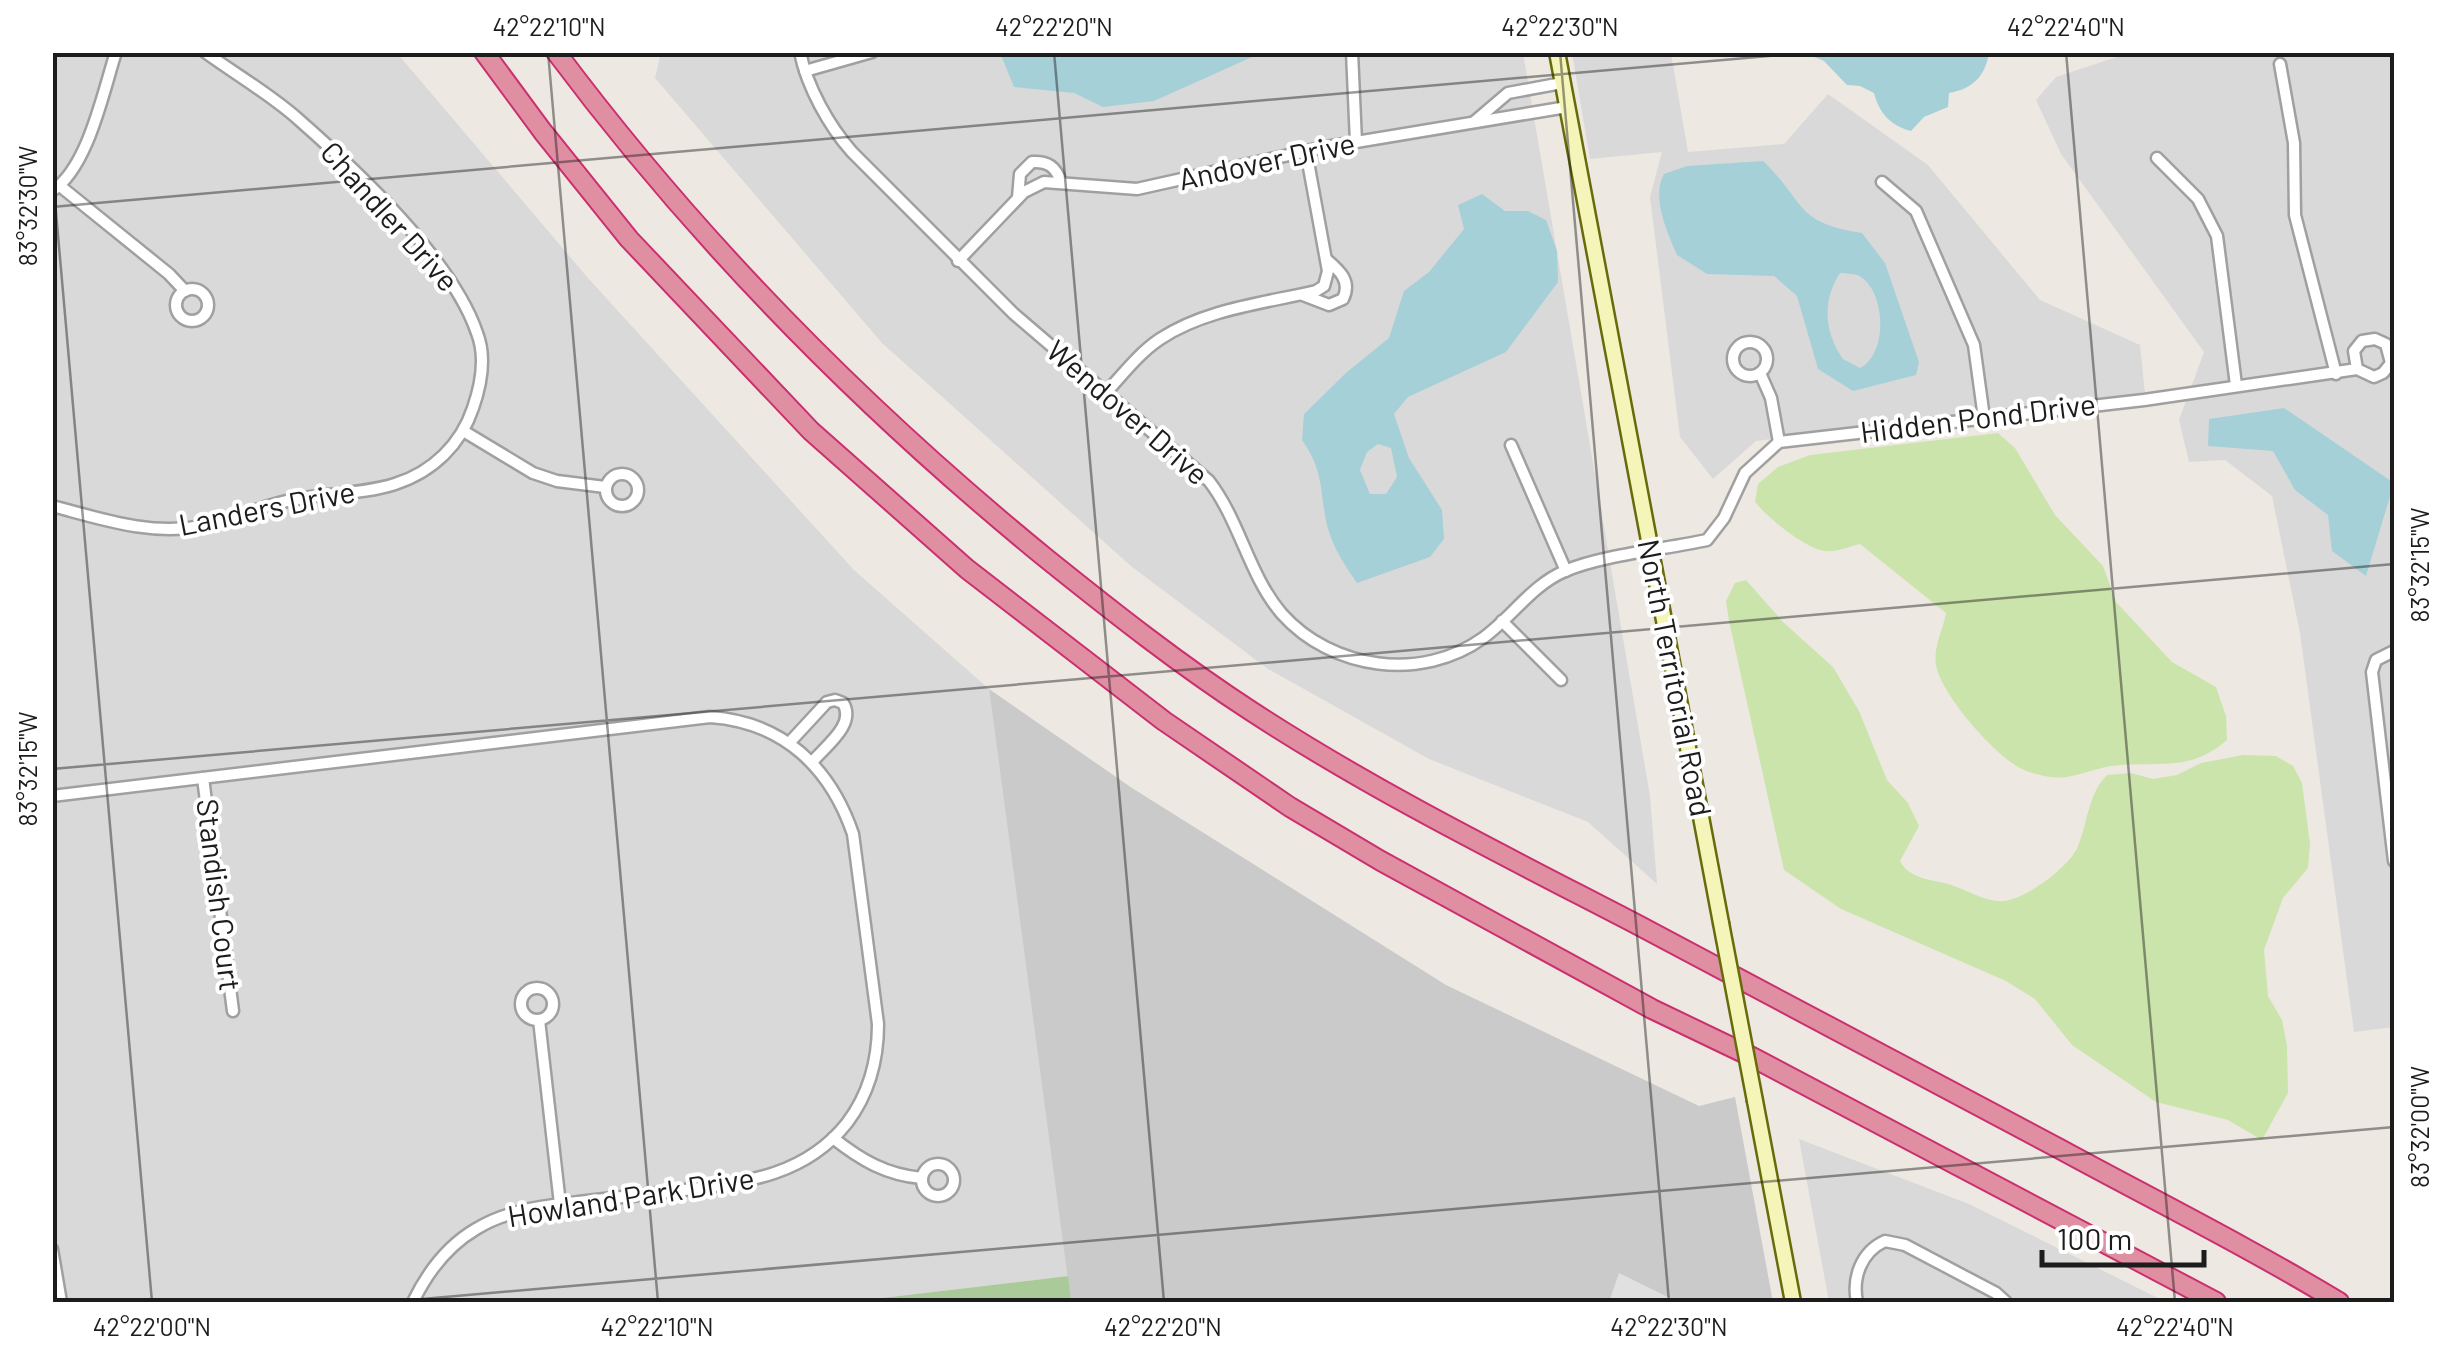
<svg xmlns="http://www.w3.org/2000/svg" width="2447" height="1355" font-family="Barlow,sans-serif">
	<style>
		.residential { fill: #dad9d9 }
		.religious { fill: #cacaca }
		.grass { fill: #cbe4ab }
		.forest { fill: #abca9a }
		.parking { fill: #e0e0e0 }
		.water { fill: #a5d0d8; fill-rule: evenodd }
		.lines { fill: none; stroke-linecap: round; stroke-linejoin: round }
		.minor-casing { stroke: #a0a0a0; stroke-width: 15 }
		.secondary-casing { stroke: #676b0c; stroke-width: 19 }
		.motorway-casing { stroke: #cb2f6f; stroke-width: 22 }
		.minor { stroke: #fff; stroke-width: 10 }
		.secondary { stroke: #f5f4b9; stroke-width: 14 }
		.motorway { stroke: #e08fa3; stroke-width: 18 }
		.secondary-bridge-casing { stroke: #676b0c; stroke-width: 19; stroke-linecap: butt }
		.secondary-bridge { stroke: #f5f4b9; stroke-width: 14 }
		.ticks { fill: none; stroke: #1c1c1c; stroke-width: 2.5; stroke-opacity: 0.45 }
		.labels { text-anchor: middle; stroke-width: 8; stroke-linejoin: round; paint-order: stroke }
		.street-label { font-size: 30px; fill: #1c1c1c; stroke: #fff }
		.neatline { fill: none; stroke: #1c1c1c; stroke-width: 4 }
		.ticks-label { font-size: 25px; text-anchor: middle; fill: #1c1c1c }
	</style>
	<rect width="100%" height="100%" fill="#ede9e2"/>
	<g class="residential">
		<path d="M 661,52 L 1523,53 L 1650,796 L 1657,884 L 1588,822 L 1429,759 L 1268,669 L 1132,567 L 882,343 L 655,78 Z"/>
		<path d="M 52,53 L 397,53 L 588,278 L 854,570 L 989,689 L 1068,1276 L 848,1302 L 53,1302 Z"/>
		<path d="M 1572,53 L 1671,53 L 1688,152 L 1784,144 L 1828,94 L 1928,165 L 2040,300 L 2140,345 L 2145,393 L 1756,441 L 1713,479 L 1680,437 L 1650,197 L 1662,152 L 1590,159 Z"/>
		<path d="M 2129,53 L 2394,53 L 2394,1027 L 2354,1032 L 2300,633 L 2272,496 L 2225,460 L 2189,462 L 2179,420 L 2204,352 L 2061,154 L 2036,100 L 2056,77 Z"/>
		<path d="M 1799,1139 L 1969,1204 L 2166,1302 L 1829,1302 Z"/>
	</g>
	<path class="religious" d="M 989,689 L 1132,788 L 1446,985 L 1699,1106 L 1735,1097 L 1773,1302 L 1071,1302 Z"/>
	<g class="grass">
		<path d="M 1998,433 L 2015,448 L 2055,515 L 2103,566 L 2116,602 L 2172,662 L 2216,687 L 2226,716 L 2227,740 C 2188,774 2155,760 2111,766 C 2091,769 2072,780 2051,777 C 2041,776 2023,771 2015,765 C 1990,749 1941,694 1936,665 C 1933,647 1943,630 1946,613 L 1860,544 C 1848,547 1833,554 1820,550 C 1801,545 1767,517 1755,502 L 1758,484 L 1778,467 L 1810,455 Z"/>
		<path d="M 1746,580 L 1783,622 L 1833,667 L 1859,711 L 1887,780 L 1908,803 L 1919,826 L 1900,861 C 1910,881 1936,879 1954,886 C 1968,891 1984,900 1998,901 C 2021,904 2071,866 2078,846 C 2088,822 2088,794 2107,775 L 2131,773 L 2153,779 L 2177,775 L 2201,763 L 2243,755 L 2276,756 L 2293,766 L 2302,783 L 2310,844 L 2308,868 L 2283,898 L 2264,950 L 2268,996 L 2282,1020 L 2287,1046 L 2288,1093 L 2262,1140 L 2228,1120 L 2156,1102 L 2072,1045 L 2035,999 L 2006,981 L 1841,909 L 1784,870 L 1729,621 L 1726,601 L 1735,583 Z"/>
	</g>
	<path class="forest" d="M 1068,1276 L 1071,1302 L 848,1302 Z"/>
	<path class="parking" d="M 1619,1273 L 1678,1302 L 1609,1302 Z"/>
	<g class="water">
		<path d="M 1000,53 L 1261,53 L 1154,101 L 1103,107 L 1074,93 L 1014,87 Z"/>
		<path d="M 1805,53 L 1989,52 L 1989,53 C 1985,77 1972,89 1949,93 L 1948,107 L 1924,117 L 1911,131 C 1891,126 1879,113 1874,93 L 1860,86 L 1847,85 L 1824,61 Z"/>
		<path d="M 1763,161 C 1806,202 1794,223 1862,233 L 1885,263 L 1919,362 L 1916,375 L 1853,391 L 1818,369 L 1797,296 L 1774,276 L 1707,274 L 1677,255 C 1667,232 1651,197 1664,174 L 1687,166 ZM 1840,273 C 1841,273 1855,274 1857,275 C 1886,287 1889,354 1860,368 L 1843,359 C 1824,333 1822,300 1840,273 Z"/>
		<path d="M 1482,194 L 1505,211 L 1528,211 L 1546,220 L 1557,251 L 1558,282 L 1506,352 L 1408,397 L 1394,414 L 1409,458 L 1442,510 L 1444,539 L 1430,557 L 1357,583 C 1344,564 1333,548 1327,525 C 1319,490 1325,473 1302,440 L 1304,414 L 1347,372 L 1389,338 L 1404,291 L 1429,272 L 1464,229 L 1458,205 ZM 1378,444 L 1391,448 L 1397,477 L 1386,494 L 1370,494 L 1360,470 L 1367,452 Z"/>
		<path d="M 2284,408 L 2394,483 L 2366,576 L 2332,551 L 2328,515 L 2295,490 L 2273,451 L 2208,446 L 2209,419 Z"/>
	</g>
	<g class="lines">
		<defs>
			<g id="minor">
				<path d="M 800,52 C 807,87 829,126 852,152 L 1014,314 L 1209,481 C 1240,521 1249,576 1282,614 C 1332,670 1422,682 1483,638 C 1512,617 1532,585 1565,571 C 1602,555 1666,549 1707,540 L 1724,518 L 1745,473 L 1779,442 L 2144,400 L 2357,369 L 2374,377 L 2383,373 L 2391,363 L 2386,344 L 2375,339 L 2362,341 L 2354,351 L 2357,369"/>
				<path d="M 1352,52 L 1356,142"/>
				<path d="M 2280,64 L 2294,143 L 2295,215 L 2336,374"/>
				<path d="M 805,71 L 872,52"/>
				<path d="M 1474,122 L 1508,93 L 1562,83"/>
				<path d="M 2157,158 L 2198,199 L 2217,236 L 2236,385"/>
				<path d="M 1882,182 L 1916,211 L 1974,345 L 1984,418"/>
				<path d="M 60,186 L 169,274 L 185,291"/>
				<path d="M 52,191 C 88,168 103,92 116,52"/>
				<path d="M 1018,198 L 1020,174 L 1032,162 C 1048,161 1056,167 1061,182"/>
				<path d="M 958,261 L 1024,192 L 1044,182 L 1137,189 L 1320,148 L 1567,107"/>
				<circle cx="192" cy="305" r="16"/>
				<path d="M 1303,295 L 1329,305 L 1343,299 C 1352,281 1339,270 1326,259"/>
				<circle cx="1750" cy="359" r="17"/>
				<path d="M 1760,373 L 1771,398 L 1779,442"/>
				<path d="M 1105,394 C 1122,375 1139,353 1160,339 C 1205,309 1265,303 1316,291 L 1324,286 L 1328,271 L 1306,151"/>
				<path d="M 465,432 L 533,473 L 557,481 L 605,487"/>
				<path d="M 1511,445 L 1566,571"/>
				<circle cx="622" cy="490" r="16"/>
				<path d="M 52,506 C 102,519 150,536 202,526 C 234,520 265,504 297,499 C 329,493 364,494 395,484 C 433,472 461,444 473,408 C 481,385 486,356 477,333 C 452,259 356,170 298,119 C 270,94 235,74 205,52"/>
				<path d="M 1502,621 L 1561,680"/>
				<path d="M 2394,651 L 2376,660 L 2372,672 L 2394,861"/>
				<path d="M 790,742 L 827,702 L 835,700 L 843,703 C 856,724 827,745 813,761"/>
				<path d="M 203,778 L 233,1011"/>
				<path d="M 52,796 L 710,717 C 783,722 830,767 853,834 L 878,1024 C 878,1060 869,1094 847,1123 C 805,1176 746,1182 684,1190 C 649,1194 613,1198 578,1202 C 543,1206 507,1210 476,1229 C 447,1246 427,1273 413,1302"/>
				<circle cx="537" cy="1004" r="16"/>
				<path d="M 539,1020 L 560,1204"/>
				<path d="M 833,1138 C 861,1160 886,1175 922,1178"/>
				<circle cx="938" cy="1180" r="16"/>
				<path d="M 52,1249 L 61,1302"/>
				<path d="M 1857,1302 C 1852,1278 1861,1252 1885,1241 L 1905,1245 L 1996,1293 L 2006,1302"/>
			</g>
			<g id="secondary">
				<path d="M 1557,52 L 1721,923"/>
				<path d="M 1755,1101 L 1793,1302"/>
			</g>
			<g id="motorway">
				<path d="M 484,52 L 543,132 L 629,239 L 811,431 L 967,569 L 1164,721 L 1290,807 L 1381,861 L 1652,1009 L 1752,1057 L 2216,1302"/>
				<path d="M 556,52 C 698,242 863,409 1047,559 C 1113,612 1180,665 1251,711 C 1375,792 1507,857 1638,925 C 1778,999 1918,1074 2058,1148 C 2152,1199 2248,1247 2339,1302"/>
			</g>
		</defs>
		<use href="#minor" class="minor-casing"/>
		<use href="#secondary" class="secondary-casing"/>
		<use href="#motorway" class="motorway-casing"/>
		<use href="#minor" class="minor"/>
		<use href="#secondary" class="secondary"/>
		<use href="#motorway" class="motorway"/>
		<defs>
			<path id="secondary-bridge" d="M 1721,923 L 1755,1101"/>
		</defs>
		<use href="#secondary-bridge" class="secondary-bridge-casing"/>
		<use href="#secondary-bridge" class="secondary-bridge"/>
	</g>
	<path class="ticks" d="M 548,52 L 658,1302M 1054,52 L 1164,1302M 1560,52 L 1669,1302M 2066,52 L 2175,1302M 52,167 L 152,1302M 52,207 L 1813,52M 52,769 L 2394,564M 388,1302 L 2394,1127"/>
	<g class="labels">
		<g class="street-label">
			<text transform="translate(1267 162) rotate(-12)" y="10">Andover Drive</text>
			<text transform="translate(389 217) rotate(48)" y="10">Chandler Drive</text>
			<text transform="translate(1127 413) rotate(41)" y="10">Wendover Drive</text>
			<text transform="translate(1978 419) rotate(-7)" y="10">Hidden Pond Drive</text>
			<text transform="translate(267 509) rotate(-11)" y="10">Landers Drive</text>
			<text transform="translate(1674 678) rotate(79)" y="10">North Territorial Road</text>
			<text transform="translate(218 895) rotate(83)" y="10">Standish Court</text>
			<text transform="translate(631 1198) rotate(-9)" y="10">Howland Park Drive</text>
		</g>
	</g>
	<rect width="2447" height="1355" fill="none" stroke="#ffffff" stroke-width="110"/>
	<path d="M2042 1250v15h162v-15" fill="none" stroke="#1c1c1c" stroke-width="5"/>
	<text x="2057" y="1250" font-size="30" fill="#1c1c1c" stroke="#ffffff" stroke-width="8" paint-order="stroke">100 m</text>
	<rect x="55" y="55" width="2337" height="1245" class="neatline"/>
	<g class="ticks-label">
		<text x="549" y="36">42°22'10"N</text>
		<text x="1054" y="36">42°22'20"N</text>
		<text x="1560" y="36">42°22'30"N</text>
		<text x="2066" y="36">42°22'40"N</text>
		<text transform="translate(28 206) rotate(-90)" y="9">83°32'30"W</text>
		<text transform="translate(2420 565) rotate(-90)" y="9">83°32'15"W</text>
		<text transform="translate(28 769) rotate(-90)" y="9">83°32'15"W</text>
		<text transform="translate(2420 1127) rotate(-90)" y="9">83°32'00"W</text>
		<text x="152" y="1336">42°22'00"N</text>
		<text x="657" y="1336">42°22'10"N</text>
		<text x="1163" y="1336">42°22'20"N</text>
		<text x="1669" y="1336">42°22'30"N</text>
		<text x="2175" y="1336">42°22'40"N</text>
	</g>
</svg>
